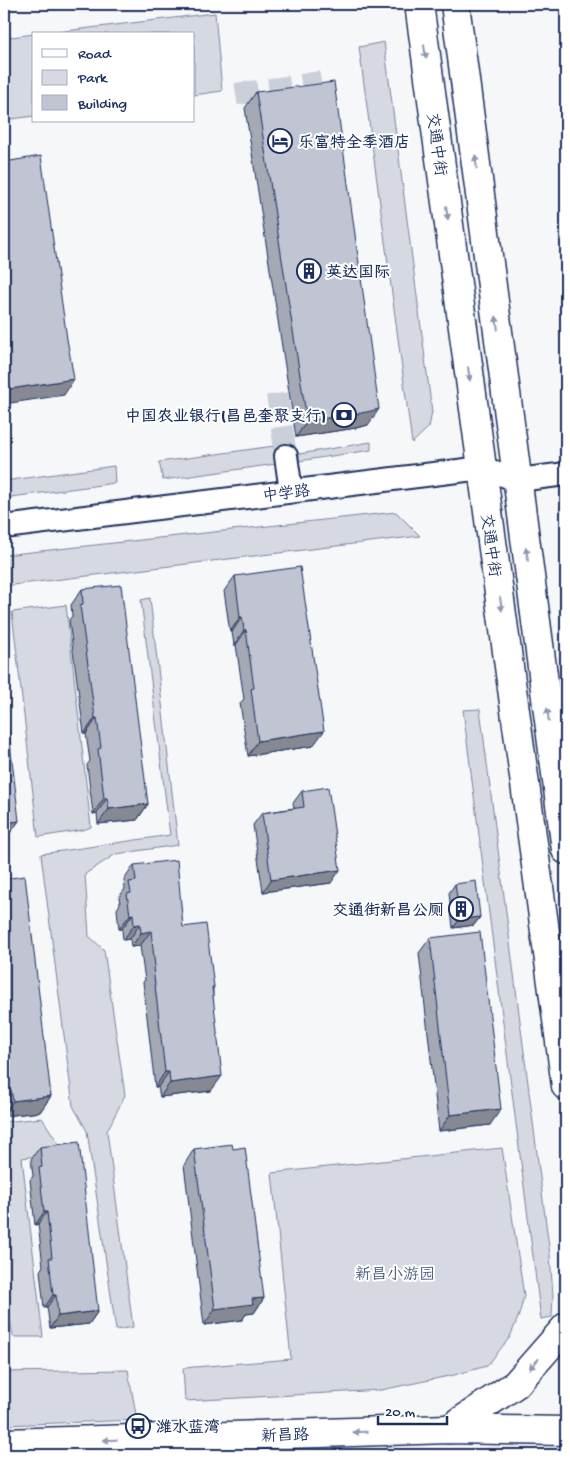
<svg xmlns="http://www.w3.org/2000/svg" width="570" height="1459" font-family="'Gochi Hand','LXGW WenKai TC',sans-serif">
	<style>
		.green { fill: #d6d9e2; stroke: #7884a0 }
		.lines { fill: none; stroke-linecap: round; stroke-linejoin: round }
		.minor-tunnel { stroke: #cacfda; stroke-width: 22; stroke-dasharray: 22 11; stroke-linecap: butt }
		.minor-casing { stroke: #1b2f5e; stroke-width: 26 }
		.major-casing { stroke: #1b2f5e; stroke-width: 31 }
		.minor { stroke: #fff; stroke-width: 22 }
		.major { stroke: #fff; stroke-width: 28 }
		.wall { fill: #a5a9b5; stroke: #1b2f5e }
		.shaded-wall { fill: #868994; stroke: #1b2f5e }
		.building { fill: #c0c4d3; stroke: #1b2f5e }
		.oneway { fill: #8d97ae }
		.labels { text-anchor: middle; stroke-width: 4; stroke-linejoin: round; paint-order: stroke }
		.poi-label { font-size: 16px; font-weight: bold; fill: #1b2f5e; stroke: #fff; text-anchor: start }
		.street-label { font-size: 16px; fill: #1b2f5e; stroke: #fff }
		.park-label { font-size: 16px; fill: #4a5a7f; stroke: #fff }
	</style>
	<rect width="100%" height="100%" fill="#f6f7f9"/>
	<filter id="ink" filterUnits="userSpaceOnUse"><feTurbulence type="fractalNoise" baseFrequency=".02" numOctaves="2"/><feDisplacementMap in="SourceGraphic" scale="10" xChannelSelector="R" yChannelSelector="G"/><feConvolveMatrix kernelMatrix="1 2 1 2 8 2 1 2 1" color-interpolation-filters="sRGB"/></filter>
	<g filter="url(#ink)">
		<g class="green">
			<path d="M 215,13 L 222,91 L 194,95 L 194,34 L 40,34 Z"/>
			<path d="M 34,34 L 34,116 L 4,120 L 4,38 Z"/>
			<path d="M 384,42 L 432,412 L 429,427 L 412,443 L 359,47 Z"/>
			<path d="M 371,442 L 371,450 L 299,461 L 299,454 Z"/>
			<path d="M 274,446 L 276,464 L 163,480 L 159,462 Z"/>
			<path d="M 114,466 L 115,483 L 4,498 L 4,481 Z"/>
			<path d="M 396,512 L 420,536 L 4,586 L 4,555 Z"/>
			<path d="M 150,598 L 178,845 L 116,854 L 85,874 L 89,936 L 104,950 L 125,1095 L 107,1131 L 133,1327 L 116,1330 L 87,1131 L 73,1106 L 41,854 L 170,835 L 141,600 Z"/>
			<path d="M 66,605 L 91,827 L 83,830 L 38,837 L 12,612 Z"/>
			<path d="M 480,709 L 550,1255 L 553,1296 L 552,1317 L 541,1319 L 463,710 Z"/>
			<path d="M 42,1118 L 64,1152 L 22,1158 L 43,1337 L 13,1337 L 4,1282 L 4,1122 Z"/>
			<path d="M 502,1148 L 524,1296 L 519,1315 L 510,1337 L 487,1366 L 454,1375 L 381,1390 L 185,1401 L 183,1368 L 291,1359 L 272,1173 Z"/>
			<path d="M 128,1370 L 137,1420 L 4,1425 L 4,1372 Z"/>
		</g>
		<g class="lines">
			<g class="minor-tunnel">
				<path d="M 236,94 L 321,82"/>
				<path d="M 277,394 L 286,456"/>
			</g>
			<defs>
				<g id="minor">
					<path d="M 286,456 L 291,491"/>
					<path d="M 4,527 L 482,468 L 518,480 L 566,474"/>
				</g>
				<g id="major">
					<path d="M 419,4 L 566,1086"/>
					<path d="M 455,4 L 566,850"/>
					<path d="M 449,1429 L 516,1384 L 566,1327"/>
					<path d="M 4,1443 L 449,1429 L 566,1431"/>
				</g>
			</defs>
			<use href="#minor" class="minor-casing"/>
			<use href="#major" class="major-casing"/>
			<use href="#minor" class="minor"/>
			<use href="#major" class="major"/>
		</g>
		<g class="wall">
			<path d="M 563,4 L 566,4 L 566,33 Z"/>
			<path d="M 256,92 L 368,425 L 356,428 L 296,437 L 245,108 Z"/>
			<path d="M 235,576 L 313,746 L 248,756 L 240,703 L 244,699 L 236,645 L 234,645 L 232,632 L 230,632 L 224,591 Z"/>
			<path d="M 82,589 L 148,804 L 137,820 L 98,824 L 97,813 L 93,814 L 87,765 L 90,761 L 86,734 L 84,734 L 69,620 L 72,616 L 71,605 Z"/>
			<path d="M 302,791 L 331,883 L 263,892 L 253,825 L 262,813 L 294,808 L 293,803 Z"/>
			<path d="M 134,865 L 183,927 L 214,987 L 213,989 L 211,1091 L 160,1097 L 158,1087 L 155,1087 L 143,982 L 145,980 L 140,946 L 131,947 L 130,939 L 123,940 L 122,929 L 119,929 L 117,909 L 120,904 L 119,897 L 125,889 L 124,880 Z"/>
			<path d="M 4,879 L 51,1096 L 40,1112 L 4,1116 Z"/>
			<path d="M 455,884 L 480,917 L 474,925 L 453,928 L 449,893 Z"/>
			<path d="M 430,938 L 490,1125 L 439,1131 L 419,953 Z"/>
			<path d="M 40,1147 L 98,1311 L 89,1324 L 50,1328 L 47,1307 L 44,1308 L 40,1271 L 43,1266 L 38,1224 L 35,1225 L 30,1180 L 33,1176 L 31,1159 Z"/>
			<path d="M 194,1149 L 264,1298 L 254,1313 L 246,1314 L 242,1320 L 204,1325 L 184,1165 Z"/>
		</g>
		<g class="shaded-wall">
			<path d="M 74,379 L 64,395 L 4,404 L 4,390 Z"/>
			<path d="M 379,409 L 368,425 L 356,428 L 296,437 L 307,421 Z"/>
			<path d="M 240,617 L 242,617 L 232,632 L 230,632 Z"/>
			<path d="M 244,630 L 246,630 L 236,645 L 234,645 Z"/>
			<path d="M 95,718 L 97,718 L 86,734 L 84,734 Z"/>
			<path d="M 324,731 L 313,746 L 248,756 L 258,741 Z"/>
			<path d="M 104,798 L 107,798 L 97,813 L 93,814 Z"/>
			<path d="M 148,804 L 137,820 L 98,824 L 109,809 Z"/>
			<path d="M 19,821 L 8,836 L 4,837 L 4,823 Z"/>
			<path d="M 340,870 L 331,883 L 263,892 L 271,880 Z"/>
			<path d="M 133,914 L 122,929 L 119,929 L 130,915 Z"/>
			<path d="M 480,917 L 474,925 L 453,928 L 460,919 Z"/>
			<path d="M 140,924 L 130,939 L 123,940 L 134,925 Z"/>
			<path d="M 151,931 L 140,946 L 131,947 L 141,933 Z"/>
			<path d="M 165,1072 L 169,1072 L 158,1087 L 155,1087 Z"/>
			<path d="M 222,1076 L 211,1091 L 160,1097 L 170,1083 Z"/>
			<path d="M 8,1090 L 11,1090 L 4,1101 L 4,1096 Z"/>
			<path d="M 51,1096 L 40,1112 L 4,1116 L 4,1114 L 13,1101 Z"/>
			<path d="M 501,1109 L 490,1125 L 439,1131 L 450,1115 Z"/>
			<path d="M 44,1212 L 47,1212 L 38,1224 L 35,1225 Z"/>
			<path d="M 53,1295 L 56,1295 L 47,1307 L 44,1308 Z"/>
			<path d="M 264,1298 L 254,1313 L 246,1314 L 242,1320 L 204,1325 L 215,1309 L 252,1299 Z"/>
			<path d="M 98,1311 L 89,1324 L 50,1328 L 58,1316 Z"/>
		</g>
		<g class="building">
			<path d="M 334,82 L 379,409 L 367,412 L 307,421 L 256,92 Z"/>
			<path d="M 41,156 L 67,339 L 74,379 L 4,390 L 4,162 Z"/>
			<path d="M 300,567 L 324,731 L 258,741 L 251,689 L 254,688 L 246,630 L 244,630 L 242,617 L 240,617 L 235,576 Z"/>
			<path d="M 121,585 L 148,804 L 109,809 L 107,798 L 104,798 L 98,749 L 101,748 L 97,718 L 95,718 L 80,605 L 83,604 L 82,589 Z"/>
			<path d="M 4,690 L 19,821 L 4,823 Z"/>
			<path d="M 328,787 L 340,870 L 271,880 L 262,813 L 304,807 L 302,791 Z"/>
			<path d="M 177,860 L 183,927 L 206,924 L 214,987 L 212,987 L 222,1076 L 170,1083 L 169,1072 L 165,1072 L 153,968 L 155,967 L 151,931 L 141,933 L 140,924 L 134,925 L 133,914 L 130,915 L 127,894 L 131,893 L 129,882 L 136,881 L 134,865 Z"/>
			<path d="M 25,876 L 51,1096 L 13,1101 L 11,1090 L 8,1090 L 4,1055 L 4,1040 L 5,1040 L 4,1033 L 4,879 Z"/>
			<path d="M 476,881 L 480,917 L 460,919 L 455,884 Z"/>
			<path d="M 480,932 L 501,1109 L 450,1115 L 430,938 Z"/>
			<path d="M 79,1142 L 98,1311 L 58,1316 L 56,1295 L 53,1295 L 49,1258 L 52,1258 L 47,1212 L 44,1212 L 39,1168 L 42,1167 L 40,1147 Z"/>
			<path d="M 232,1144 L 233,1149 L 245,1147 L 264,1298 L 252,1299 L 253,1304 L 215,1309 L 194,1149 Z"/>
		</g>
		<defs><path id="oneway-solid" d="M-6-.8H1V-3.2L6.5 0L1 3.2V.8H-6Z" transform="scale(1.25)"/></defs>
		<g class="oneway">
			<use href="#oneway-solid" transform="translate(425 52) rotate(82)"/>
			<use href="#oneway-solid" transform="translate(476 162) rotate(-97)"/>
			<use href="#oneway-solid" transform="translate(447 213) rotate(82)"/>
			<use href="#oneway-solid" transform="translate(497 323) rotate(-97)"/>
			<use href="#oneway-solid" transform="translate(469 374) rotate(82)"/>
			<use href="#oneway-solid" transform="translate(527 554) rotate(-98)"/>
			<use href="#oneway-solid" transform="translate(501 604) rotate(82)"/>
			<use href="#oneway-solid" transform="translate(548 715) rotate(-98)"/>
			<use href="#oneway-solid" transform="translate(534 1364) rotate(132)"/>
			<use href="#oneway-solid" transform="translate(360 1432) rotate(178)"/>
			<use href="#oneway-solid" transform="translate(110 1440) rotate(178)"/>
		</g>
	</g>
	<defs>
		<symbol id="hotel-ring" viewBox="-11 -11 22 22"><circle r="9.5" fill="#fff" stroke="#1b2f5e" stroke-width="1.5"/><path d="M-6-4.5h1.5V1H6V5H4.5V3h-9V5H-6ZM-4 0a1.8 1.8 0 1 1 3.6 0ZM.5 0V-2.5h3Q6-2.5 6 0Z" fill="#1b2f5e"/></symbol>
		<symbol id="building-ring" viewBox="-11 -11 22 22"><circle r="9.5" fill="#fff" stroke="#1b2f5e" stroke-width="1.5"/><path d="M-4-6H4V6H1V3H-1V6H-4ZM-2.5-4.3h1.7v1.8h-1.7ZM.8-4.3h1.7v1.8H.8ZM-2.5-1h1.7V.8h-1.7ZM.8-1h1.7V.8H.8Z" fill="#1b2f5e"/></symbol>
		<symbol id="bank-ring" viewBox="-11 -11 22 22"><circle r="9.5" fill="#fff" stroke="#1b2f5e" stroke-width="1.5"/><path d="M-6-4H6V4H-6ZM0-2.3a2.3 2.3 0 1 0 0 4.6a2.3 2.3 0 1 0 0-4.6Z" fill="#1b2f5e"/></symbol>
		<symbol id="bus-ring" viewBox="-11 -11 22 22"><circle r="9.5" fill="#fff" stroke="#1b2f5e" stroke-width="1.5"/><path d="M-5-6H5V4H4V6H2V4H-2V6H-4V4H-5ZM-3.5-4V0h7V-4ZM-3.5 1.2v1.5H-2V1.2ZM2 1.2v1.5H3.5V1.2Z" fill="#1b2f5e"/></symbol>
	</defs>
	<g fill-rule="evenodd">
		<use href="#hotel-ring" x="266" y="127" width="28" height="28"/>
		<use href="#building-ring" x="295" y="257" width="28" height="28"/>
		<use href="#bank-ring" x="330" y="401" width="28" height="28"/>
		<use href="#building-ring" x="447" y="895" width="28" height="28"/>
		<use href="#bus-ring" x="124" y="1412" width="28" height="28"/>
	</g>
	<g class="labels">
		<g class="poi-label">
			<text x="298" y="147">乐富特全季酒店</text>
			<text x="326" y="277">英达国际</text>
			<text x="326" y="421" text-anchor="end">中国农业银行(昌邑奎聚支行)</text>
			<text x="444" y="915" text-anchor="end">交通街新昌公厕</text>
			<text x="156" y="1432">潍水蓝湾</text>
		</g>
		<g class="street-label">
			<text transform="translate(438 144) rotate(82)" y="6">交通中街</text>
			<text transform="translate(286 492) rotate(-7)" y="6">中学路</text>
			<text transform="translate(492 545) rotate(82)" y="6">交通中街</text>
			<text transform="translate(285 1434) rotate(-2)" y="6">新昌路</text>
		</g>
		<g class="park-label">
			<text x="395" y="1279">新昌小游园</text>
		</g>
	</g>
	<rect width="570" height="1459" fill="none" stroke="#fff" stroke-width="20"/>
	<rect x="10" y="10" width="550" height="1439" fill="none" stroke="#1b2f5e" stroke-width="2" filter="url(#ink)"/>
	<rect x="32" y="32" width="162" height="90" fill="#ffffff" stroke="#a4acbf"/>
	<rect x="42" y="49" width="25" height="8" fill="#ffffff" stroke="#a4acbf"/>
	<text x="78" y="58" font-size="15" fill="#1b2f5e">Road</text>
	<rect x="42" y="70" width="25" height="15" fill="#d6d9e2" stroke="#a4acbf"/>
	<text x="78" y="82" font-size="15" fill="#1b2f5e">Park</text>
	<rect x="42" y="95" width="25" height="15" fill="#c0c4d3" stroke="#a4acbf"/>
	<text x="78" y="108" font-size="15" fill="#1b2f5e">Building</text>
	<path d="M378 1416v8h69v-8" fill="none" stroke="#1b2f5e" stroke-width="2.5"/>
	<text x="385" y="1416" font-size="15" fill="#1b2f5e" stroke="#ffffff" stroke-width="4" paint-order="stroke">20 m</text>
</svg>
